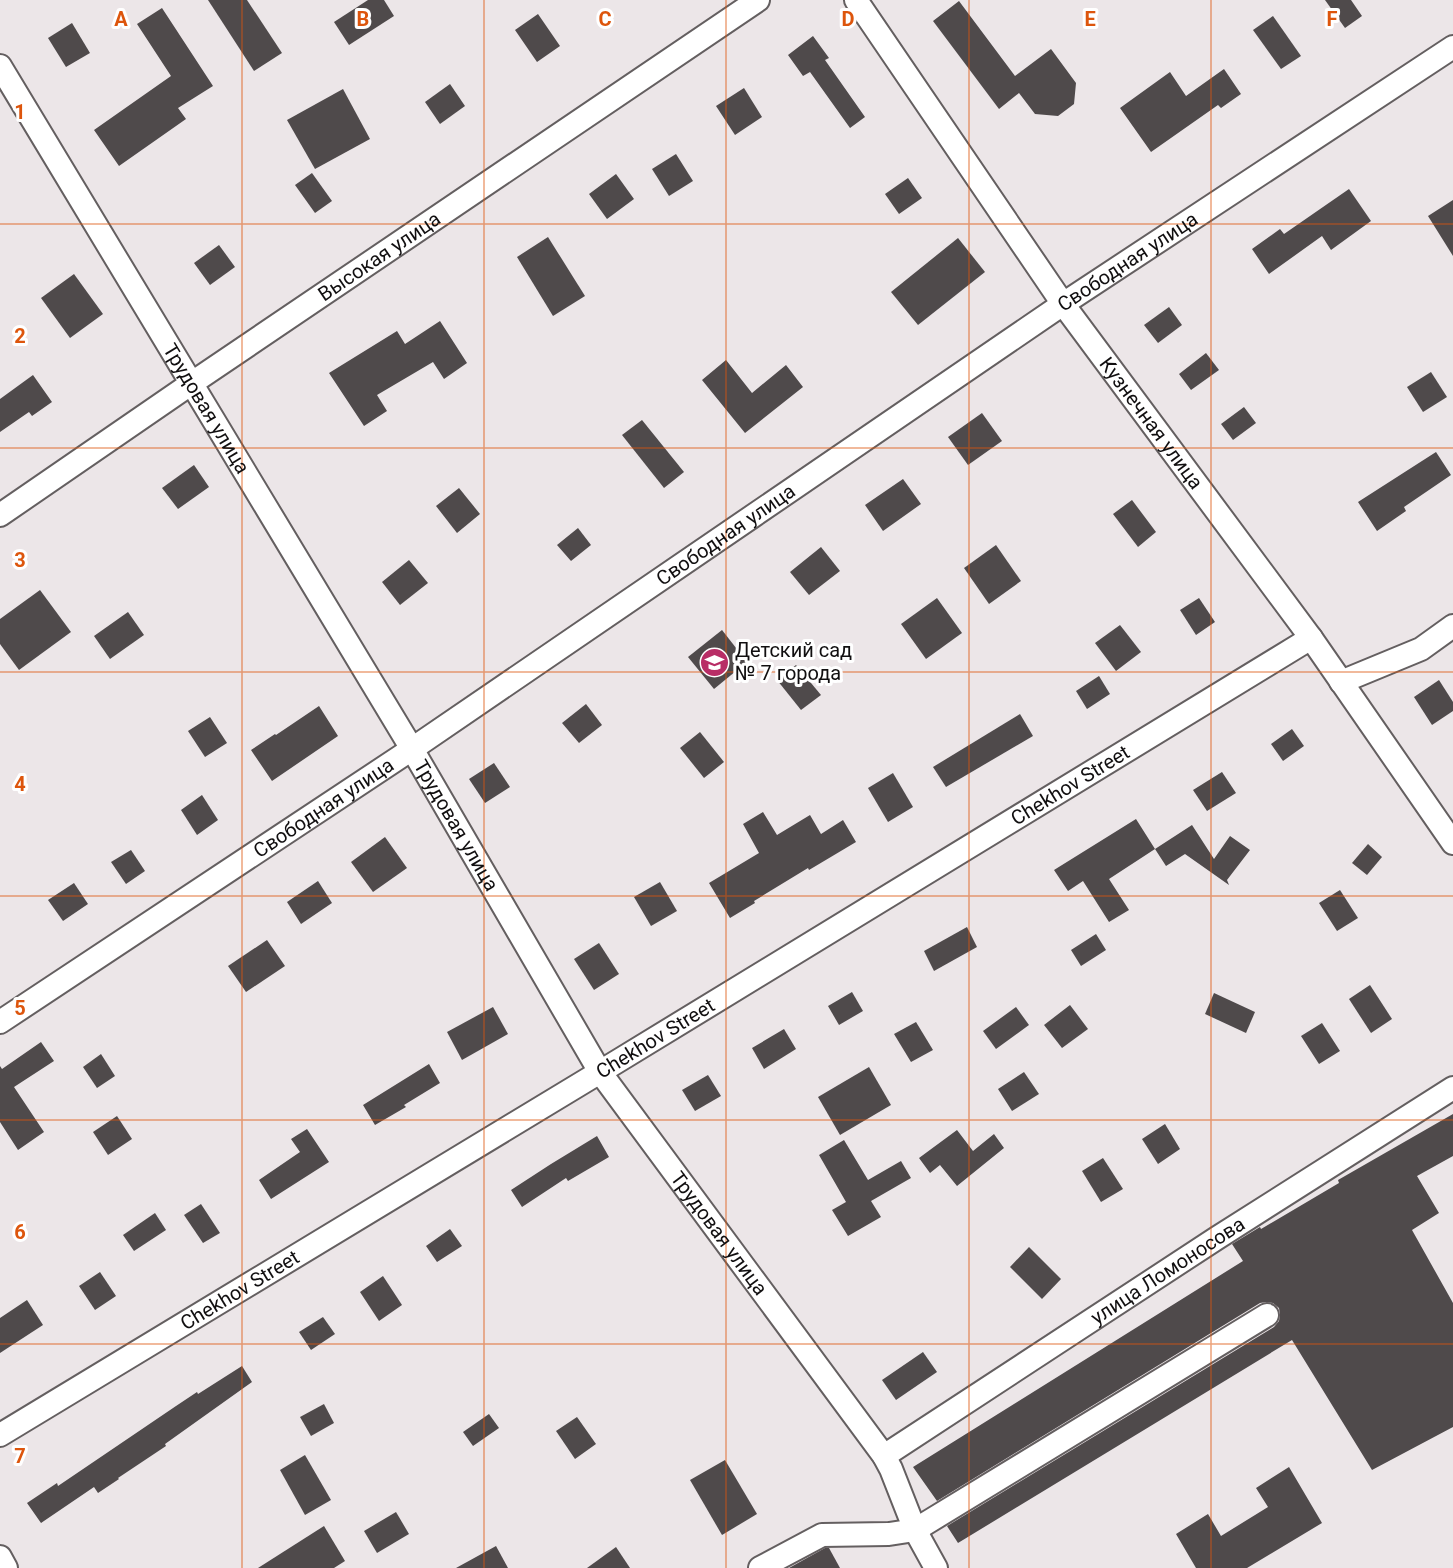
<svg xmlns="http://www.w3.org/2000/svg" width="1453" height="1568" font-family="Roboto,sans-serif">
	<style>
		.building { fill: #4f4a4b }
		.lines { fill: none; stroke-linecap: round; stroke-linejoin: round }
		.minor-casing { stroke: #645f60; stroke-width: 26 }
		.minor { stroke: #fff; stroke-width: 22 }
		.grid { fill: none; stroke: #dd550c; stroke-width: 1.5; stroke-opacity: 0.55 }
		.labels { text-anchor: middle; stroke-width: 6; stroke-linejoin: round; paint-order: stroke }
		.street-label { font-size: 20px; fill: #110f10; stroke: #fff }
		.poi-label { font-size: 20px; fill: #110f10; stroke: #fff; text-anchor: start }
		.grid-label { font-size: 20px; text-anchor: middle; font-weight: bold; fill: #dd550c; stroke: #fff; stroke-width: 6; stroke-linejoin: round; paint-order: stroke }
	</style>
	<rect width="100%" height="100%" fill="#ece6e8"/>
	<g class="building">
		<path d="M 208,0 L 247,0 L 282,53 L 254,71 Z"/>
		<path d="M 368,0 L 384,0 L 394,16 L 349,45 L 334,22 Z"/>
		<path d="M 1325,0 L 1351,0 L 1362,16 L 1345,28 Z"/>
		<path d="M 959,1 L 1015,76 L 1051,49 L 1076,83 L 1074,104 L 1058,116 L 1035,114 L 1019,93 L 999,109 L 933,21 Z"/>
		<path d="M 162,8 L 213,86 L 178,108 L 186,119 L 119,166 L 94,130 L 171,76 L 137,24 Z"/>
		<path d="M 538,14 L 560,46 L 537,62 L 515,30 Z"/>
		<path d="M 1273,16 L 1301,56 L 1281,69 L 1253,30 Z"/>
		<path d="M 72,23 L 90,53 L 66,67 L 48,38 Z"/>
		<path d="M 813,36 L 829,58 L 825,60 L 865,117 L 850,128 L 810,72 L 803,76 L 788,55 Z"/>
		<path d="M 1224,69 L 1241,94 L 1221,108 L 1218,105 L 1151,152 L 1120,108 L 1170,72 L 1186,96 Z"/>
		<path d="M 450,84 L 465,106 L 440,124 L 425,102 Z"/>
		<path d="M 744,88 L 762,117 L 735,135 L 716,106 Z"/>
		<path d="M 343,89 L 370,139 L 315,169 L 287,120 Z"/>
		<path d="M 676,154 L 693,181 L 669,196 L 652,169 Z"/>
		<path d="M 312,173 L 332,201 L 315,213 L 295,185 Z"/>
		<path d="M 616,174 L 634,199 L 607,219 L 589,194 Z"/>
		<path d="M 908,178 L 922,198 L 899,214 L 885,194 Z"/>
		<path d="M 1349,189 L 1371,221 L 1331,250 L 1322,236 L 1269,274 L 1252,249 L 1280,229 L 1284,234 Z"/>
		<path d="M 1453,200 L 1453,256 L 1428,216 Z"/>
		<path d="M 548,237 L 585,296 L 553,316 L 517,257 Z"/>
		<path d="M 958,238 L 985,272 L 918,325 L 891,292 Z"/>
		<path d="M 219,245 L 235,267 L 210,285 L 194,263 Z"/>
		<path d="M 74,274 L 103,314 L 70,338 L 41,298 Z"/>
		<path d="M 1169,307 L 1182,325 L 1158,343 L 1144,325 Z"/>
		<path d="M 440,321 L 467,363 L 444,379 L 433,362 L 377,395 L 387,411 L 364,426 L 329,373 L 397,331 L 405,344 Z"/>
		<path d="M 1206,353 L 1219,370 L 1191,390 L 1179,374 Z"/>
		<path d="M 726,360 L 752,393 L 786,365 L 803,387 L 745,433 L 702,380 Z"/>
		<path d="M 1431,372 L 1447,397 L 1423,412 L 1407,387 Z"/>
		<path d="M 33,375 L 52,402 L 32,416 L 29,412 L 0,432 L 0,399 Z"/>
		<path d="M 1244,407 L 1256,423 L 1233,440 L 1221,424 Z"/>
		<path d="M 982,413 L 1002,441 L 968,465 L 948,437 Z"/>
		<path d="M 642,420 L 684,472 L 664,488 L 622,435 Z"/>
		<path d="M 1436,452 L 1451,475 L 1404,507 L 1406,511 L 1377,531 L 1358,502 Z"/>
		<path d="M 194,465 L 209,487 L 178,509 L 162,488 Z"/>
		<path d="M 903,479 L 921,504 L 883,531 L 865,505 Z"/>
		<path d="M 459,488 L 480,514 L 457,533 L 436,506 Z"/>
		<path d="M 1132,500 L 1156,532 L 1138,547 L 1113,514 Z"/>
		<path d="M 578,528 L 591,545 L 571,561 L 557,545 Z"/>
		<path d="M 996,545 L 1021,581 L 989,604 L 964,568 Z"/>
		<path d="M 821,547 L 840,571 L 809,595 L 790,572 Z"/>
		<path d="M 409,560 L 428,583 L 400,605 L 382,582 Z"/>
		<path d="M 40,590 L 71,632 L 19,670 L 0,644 L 0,619 Z"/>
		<path d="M 937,598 L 962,633 L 926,659 L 901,624 Z"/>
		<path d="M 1199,598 L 1215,622 L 1196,635 L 1180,610 Z"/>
		<path d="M 128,612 L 144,635 L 110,659 L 94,636 Z"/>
		<path d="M 1120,625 L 1141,652 L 1116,671 L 1095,643 Z"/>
		<path d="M 722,630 L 747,662 L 714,689 L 688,657 Z"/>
		<path d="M 796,665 L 821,695 L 801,710 L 777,680 Z"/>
		<path d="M 1099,676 L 1110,694 L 1087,709 L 1076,691 Z"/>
		<path d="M 1439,680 L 1453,702 L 1453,711 L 1432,725 L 1414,697 Z"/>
		<path d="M 586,704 L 602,725 L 579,743 L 562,723 Z"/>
		<path d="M 319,706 L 338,736 L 272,781 L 251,750 L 275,734 L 276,735 Z"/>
		<path d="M 1020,714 L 1033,736 L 946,787 L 933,767 Z"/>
		<path d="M 210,717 L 227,743 L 205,757 L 188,731 Z"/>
		<path d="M 1292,729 L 1304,746 L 1283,761 L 1271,744 Z"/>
		<path d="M 700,732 L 724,762 L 704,778 L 680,748 Z"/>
		<path d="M 494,763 L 510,787 L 485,803 L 469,779 Z"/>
		<path d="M 1222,772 L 1236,793 L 1207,811 L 1193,790 Z"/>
		<path d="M 893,773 L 913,807 L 888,822 L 868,788 Z"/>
		<path d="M 202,795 L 218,820 L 197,835 L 181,810 Z"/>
		<path d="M 763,812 L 777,835 L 810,815 L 821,834 L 843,820 L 856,842 L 809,870 L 808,868 L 754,901 L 755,903 L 730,918 L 709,883 L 759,853 L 743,824 Z"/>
		<path d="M 1136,819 L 1155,849 L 1109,879 L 1129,910 L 1109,922 L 1083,881 L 1068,891 L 1054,870 Z"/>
		<path d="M 1192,825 L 1214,859 L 1230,836 L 1250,850 L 1227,880 L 1229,885 L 1185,854 L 1166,866 L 1155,849 Z"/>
		<path d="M 385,837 L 407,868 L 373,892 L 351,862 Z"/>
		<path d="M 1368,844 L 1382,857 L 1367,875 L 1352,863 Z"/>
		<path d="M 131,850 L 145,871 L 126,884 L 111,862 Z"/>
		<path d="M 318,881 L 332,903 L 301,924 L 287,902 Z"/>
		<path d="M 660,882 L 677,911 L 651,926 L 634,897 Z"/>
		<path d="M 74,883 L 88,904 L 63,921 L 48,900 Z"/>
		<path d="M 1340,890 L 1358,918 L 1337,931 L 1319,903 Z"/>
		<path d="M 967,927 L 977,947 L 934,971 L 924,951 Z"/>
		<path d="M 1096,934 L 1106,950 L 1081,966 L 1071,950 Z"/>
		<path d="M 267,940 L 285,966 L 246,992 L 228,966 Z"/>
		<path d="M 599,943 L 619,974 L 594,990 L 574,959 Z"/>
		<path d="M 1370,985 L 1392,1019 L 1371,1033 L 1349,999 Z"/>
		<path d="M 852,992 L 863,1011 L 839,1025 L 828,1006 Z"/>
		<path d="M 1214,993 L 1255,1012 L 1246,1033 L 1205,1014 Z"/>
		<path d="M 1070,1005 L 1088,1029 L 1062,1048 L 1044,1025 Z"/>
		<path d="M 493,1007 L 508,1034 L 462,1060 L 447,1032 Z"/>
		<path d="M 1016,1007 L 1029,1025 L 996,1049 L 983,1031 Z"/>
		<path d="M 916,1022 L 933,1050 L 911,1062 L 894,1034 Z"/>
		<path d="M 1322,1023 L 1340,1051 L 1319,1064 L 1301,1036 Z"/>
		<path d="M 784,1029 L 796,1049 L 764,1069 L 752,1048 Z"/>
		<path d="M 41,1042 L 54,1061 L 14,1087 L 44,1132 L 18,1150 L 0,1122 L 0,1066 L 2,1069 Z"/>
		<path d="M 101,1054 L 115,1076 L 97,1088 L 83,1067 Z"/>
		<path d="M 429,1064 L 440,1083 L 404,1105 L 406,1107 L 375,1125 L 363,1105 Z"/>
		<path d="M 869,1067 L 891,1105 L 840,1135 L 818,1097 Z"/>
		<path d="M 1024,1072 L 1039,1094 L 1012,1111 L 998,1089 Z"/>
		<path d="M 708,1075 L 721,1096 L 695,1111 L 682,1090 Z"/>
		<path d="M 1453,1114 L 1453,1156 L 1417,1176 L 1439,1213 L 1412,1230 L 1453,1303 L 1453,1427 L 1372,1470 L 1292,1340 L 958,1543 L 947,1526 L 1274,1327 L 1279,1321 L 1280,1315 L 1279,1308 L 1273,1303 L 1266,1302 L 1260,1303 L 937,1501 L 913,1467 L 1243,1261 L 1232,1244 L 1260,1227 L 1261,1229 L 1339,1183 L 1338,1180 Z"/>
		<path d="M 117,1116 L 132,1139 L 108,1155 L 93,1132 Z"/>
		<path d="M 1165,1124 L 1180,1149 L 1158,1164 L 1142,1139 Z"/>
		<path d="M 307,1129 L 329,1162 L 271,1199 L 259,1180 L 300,1152 L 291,1139 Z"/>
		<path d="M 957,1130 L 973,1151 L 994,1134 L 1004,1148 L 957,1186 L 940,1165 L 930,1173 L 919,1158 Z"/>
		<path d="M 597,1136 L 609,1157 L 568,1181 L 566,1178 L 522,1207 L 511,1190 L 551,1164 Z"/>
		<path d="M 844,1140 L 868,1180 L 901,1161 L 911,1178 L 871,1201 L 881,1217 L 848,1236 L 832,1210 L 846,1202 L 819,1155 Z"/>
		<path d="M 1103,1158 L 1123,1189 L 1101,1202 L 1082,1171 Z"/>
		<path d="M 201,1204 L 220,1233 L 203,1243 L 184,1215 Z"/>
		<path d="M 155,1213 L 166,1230 L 134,1251 L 123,1235 Z"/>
		<path d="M 450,1229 L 462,1246 L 437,1262 L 426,1246 Z"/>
		<path d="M 1029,1247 L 1061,1279 L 1042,1299 L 1010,1267 Z"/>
		<path d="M 100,1272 L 116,1296 L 95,1310 L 79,1286 Z"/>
		<path d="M 383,1276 L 402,1305 L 379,1321 L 360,1292 Z"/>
		<path d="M 27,1300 L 43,1325 L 0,1353 L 0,1318 Z"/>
		<path d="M 323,1317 L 335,1334 L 311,1350 L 299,1332 Z"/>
		<path d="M 923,1352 L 937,1372 L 896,1400 L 882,1380 Z"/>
		<path d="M 242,1366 L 252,1382 L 165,1444 L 166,1446 L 118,1478 L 119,1479 L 98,1493 L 94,1487 L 41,1523 L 27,1503 L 57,1483 L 58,1486 L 176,1406 L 197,1392 L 198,1394 Z"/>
		<path d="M 324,1404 L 334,1423 L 311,1436 L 300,1417 Z"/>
		<path d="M 489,1414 L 499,1428 L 473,1446 L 463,1432 Z"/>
		<path d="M 577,1417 L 596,1444 L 575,1459 L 556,1431 Z"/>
		<path d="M 305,1455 L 331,1500 L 305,1515 L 280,1470 Z"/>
		<path d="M 725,1460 L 757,1514 L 722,1535 L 690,1480 Z"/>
		<path d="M 1289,1467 L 1322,1523 L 1247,1568 L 1196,1568 L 1176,1534 L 1208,1514 L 1221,1536 L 1268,1507 L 1256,1488 Z"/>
		<path d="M 396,1512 L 409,1534 L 377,1553 L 364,1531 Z"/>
		<path d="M 324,1526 L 345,1561 L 334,1568 L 258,1568 Z"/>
		<path d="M 496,1546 L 508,1568 L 456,1568 Z"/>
		<path d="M 616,1547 L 630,1568 L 587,1568 Z"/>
		<path d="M 825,1548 L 829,1548 L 840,1568 L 789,1568 Z"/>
	</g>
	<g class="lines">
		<defs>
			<g id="minor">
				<path id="s1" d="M 856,0 L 1063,304 L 1311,638 L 1453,843"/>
				<path id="s2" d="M 0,66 L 412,749 L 600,1072 L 884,1456 L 891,1469 L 915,1530 L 936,1568"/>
				<path id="s3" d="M 0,515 L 192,383 L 758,0"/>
				<path d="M 1341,682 L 1421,649 L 1453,626"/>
				<path id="s4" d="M 0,1022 L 412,749 L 1063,304 L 1453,47"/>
				<path id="s5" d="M 0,1435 L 600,1072 L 1311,638"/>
				<path id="s6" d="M 884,1456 L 1217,1238 L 1453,1088"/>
				<path d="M 0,1557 L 6,1568"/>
				<path d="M 760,1568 L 822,1535 L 889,1534 L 915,1530 L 1267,1315"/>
			</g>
		</defs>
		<use href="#minor" class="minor-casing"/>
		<use href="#minor" class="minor"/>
	</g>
	<path class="grid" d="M 242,0 L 242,1568M 484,0 L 484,1568M 726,0 L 726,1568M 969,0 L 969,1568M 1211,0 L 1211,1568M 0,224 L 1453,224M 0,448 L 1453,448M 0,672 L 1453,672M 0,896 L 1453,896M 0,1120 L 1453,1120M 0,1344 L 1453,1344"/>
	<defs>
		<symbol id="school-disc" viewBox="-11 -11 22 22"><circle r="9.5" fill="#b82d66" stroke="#fff"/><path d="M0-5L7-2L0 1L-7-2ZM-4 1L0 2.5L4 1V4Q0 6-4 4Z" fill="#fff"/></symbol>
	</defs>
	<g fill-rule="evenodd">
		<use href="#school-disc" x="698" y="646" width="33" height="33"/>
	</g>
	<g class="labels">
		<g class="street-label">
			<text dy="7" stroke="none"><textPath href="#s3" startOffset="459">Высокая улица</textPath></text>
			<text dy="7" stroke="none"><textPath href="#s4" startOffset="1360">Свободная улица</textPath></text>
			<text dy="7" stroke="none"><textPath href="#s2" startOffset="400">Трудовая улица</textPath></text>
			<text dy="7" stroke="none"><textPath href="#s1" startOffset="516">Кузнечная улица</textPath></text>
			<text dy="7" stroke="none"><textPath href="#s4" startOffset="874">Свободная улица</textPath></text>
			<text dy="7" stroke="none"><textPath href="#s5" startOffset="1252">Chekhov Street</textPath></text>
			<text dy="7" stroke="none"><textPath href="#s4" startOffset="388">Свободная улица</textPath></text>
			<text dy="7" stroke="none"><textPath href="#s2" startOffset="886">Трудовая улица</textPath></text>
			<text dy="7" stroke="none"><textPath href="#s5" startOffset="766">Chekhov Street</textPath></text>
			<text dy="7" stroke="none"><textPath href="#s2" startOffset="1372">Трудовая улица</textPath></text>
			<text dy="7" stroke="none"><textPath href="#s6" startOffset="339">улица Ломоносова</textPath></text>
			<text dy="7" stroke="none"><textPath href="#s5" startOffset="280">Chekhov Street</textPath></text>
		</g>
		<g class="poi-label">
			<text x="735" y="657">Детский сад<tspan x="735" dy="23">№ 7 города</tspan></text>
		</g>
	</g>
	<g class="grid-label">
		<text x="121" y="26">A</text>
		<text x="363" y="26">B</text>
		<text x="605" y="26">C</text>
		<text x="848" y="26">D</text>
		<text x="1090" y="26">E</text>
		<text x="1332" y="26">F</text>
		<text x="20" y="119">1</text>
		<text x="20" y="343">2</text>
		<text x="20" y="567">3</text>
		<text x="20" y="791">4</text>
		<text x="20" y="1015">5</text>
		<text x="20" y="1239">6</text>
		<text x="20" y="1463">7</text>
	</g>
</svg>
